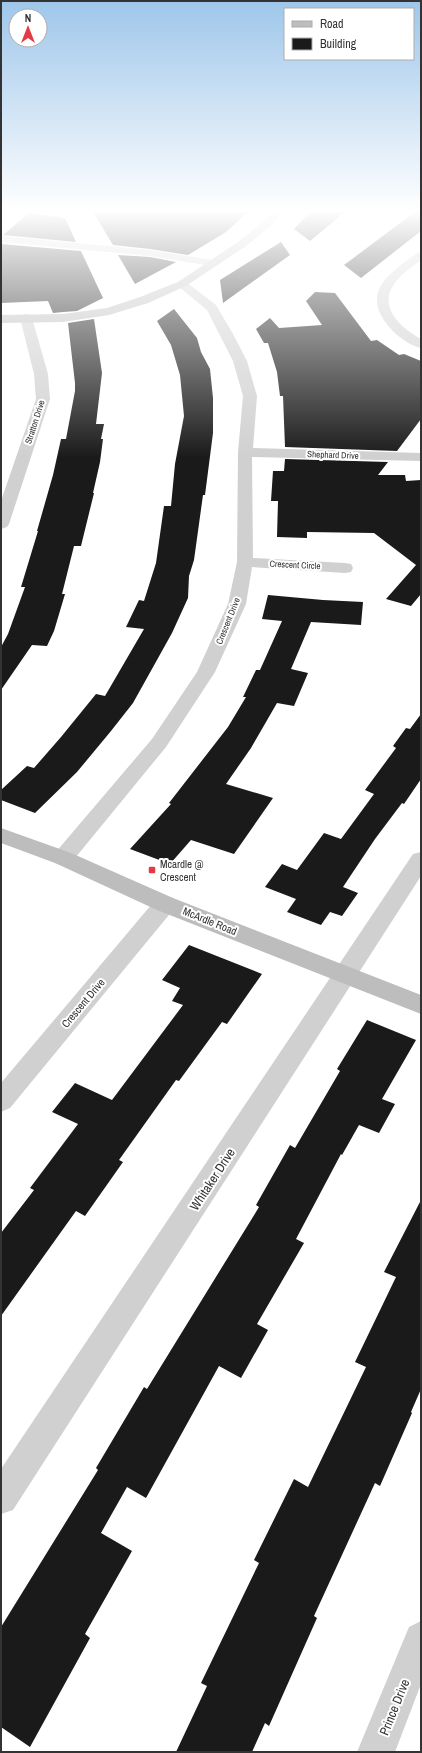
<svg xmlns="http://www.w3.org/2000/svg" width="422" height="1753" font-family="'Archivo Narrow',sans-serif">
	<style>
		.building { fill: #1a1a1a }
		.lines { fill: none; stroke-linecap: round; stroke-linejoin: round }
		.street { fill: #d0d0d0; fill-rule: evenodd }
		.secondary { fill: #bdbdbd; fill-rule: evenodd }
		.poi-dot { fill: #e63946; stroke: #fff; stroke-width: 1.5 }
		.labels { text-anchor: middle; stroke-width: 4; stroke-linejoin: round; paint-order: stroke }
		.far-street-label { font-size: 9px; fill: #333; stroke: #fff }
		.poi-label { font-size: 11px; fill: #333; stroke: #fff; text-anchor: start }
		.street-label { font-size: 11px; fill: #333; stroke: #fff }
		.near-street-label { font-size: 13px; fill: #333; stroke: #fff }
	</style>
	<rect width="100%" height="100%" fill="#fff"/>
	<g class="building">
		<path d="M 93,212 L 248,212 L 226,232 L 188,255 L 150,249 L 113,245 Z"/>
		<path d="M 310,212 L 345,212 L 310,241 L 294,229 Z"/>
		<path d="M 415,212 L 421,212 L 421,231 L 361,278 L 344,265 Z"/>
		<path d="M 29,213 L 65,218 L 76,242 L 3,235 Z"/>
		<path d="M 281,242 L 290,255 L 223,303 L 220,280 Z"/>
		<path d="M 1,244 L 81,251 L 103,298 L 77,311 L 63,312 L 53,313 L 48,301 L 1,303 Z"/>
		<path d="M 118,255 L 150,257 L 176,262 L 135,284 Z"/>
		<path d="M 315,292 L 335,293 L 371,341 L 377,340 L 399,355 L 404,354 L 421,361 L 421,419 L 397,451 L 285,447 L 283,396 L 280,396 L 277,372 L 268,343 L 264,343 L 256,329 L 270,318 L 279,328 L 322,325 L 306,301 Z"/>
		<path d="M 174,309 L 197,338 L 201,352 L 210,369 L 213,398 L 213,433 L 205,495 L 203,495 L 194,560 L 189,576 L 188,598 L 172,633 L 133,703 L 111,731 L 77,772 L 35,813 L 1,800 L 1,790 L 27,766 L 34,768 L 61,737 L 96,694 L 105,696 L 144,629 L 126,627 L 139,600 L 144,601 L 156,563 L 164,506 L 171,506 L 175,464 L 184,416 L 180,375 L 171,345 L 157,321 Z"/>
		<path d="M 94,319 L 102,373 L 96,424 L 104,424 L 101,439 L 103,439 L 100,462 L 93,493 L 94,493 L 81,546 L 74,546 L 62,594 L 65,594 L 54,631 L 47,646 L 32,645 L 1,690 L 1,647 L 8,634 L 25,587 L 21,587 L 38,531 L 37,531 L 53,475 L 61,439 L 66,439 L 75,391 L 75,383 L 68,323 Z"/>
		<path d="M 285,459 L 388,462 L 378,475 L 405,475 L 406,481 L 421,480 L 421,594 L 411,606 L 386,599 L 416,565 L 374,533 L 307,532 L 307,538 L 277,537 L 278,501 L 271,501 L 273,471 L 284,471 Z"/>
		<path d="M 268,595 L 323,600 L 363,602 L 361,625 L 311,622 L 291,669 L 308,673 L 294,706 L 277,703 L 251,748 L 226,784 L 273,798 L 234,854 L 191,840 L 170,864 L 130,849 L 171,804 L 169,803 L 228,727 L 246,697 L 243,697 L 256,670 L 260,670 L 282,621 L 262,619 Z"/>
		<path d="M 421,714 L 421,779 L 404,804 L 402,803 L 375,839 L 343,887 L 358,893 L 342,916 L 330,912 L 321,925 L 287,912 L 296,899 L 265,887 L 282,864 L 297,870 L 324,833 L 341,839 L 374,794 L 365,790 L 396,748 L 393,746 L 406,728 L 410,729 Z"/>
		<path d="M 189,945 L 262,974 L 227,1024 L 222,1022 L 179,1081 L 176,1080 L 119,1160 L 123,1162 L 85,1216 L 76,1211 L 1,1316 L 1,1233 L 34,1190 L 30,1188 L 78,1124 L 52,1112 L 75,1083 L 112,1100 L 183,1005 L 172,1001 L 180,988 L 162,980 Z"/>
		<path d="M 367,1020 L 416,1040 L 382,1099 L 395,1104 L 379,1133 L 359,1125 L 342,1155 L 341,1154 L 296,1239 L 304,1243 L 257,1324 L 268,1330 L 241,1378 L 219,1366 L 146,1498 L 127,1487 L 101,1533 L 132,1551 L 85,1634 L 90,1638 L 30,1747 L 1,1727 L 1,1627 L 98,1470 L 96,1468 L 144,1387 L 147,1389 L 259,1207 L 256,1205 L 290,1145 L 295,1148 L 340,1071 L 337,1069 Z"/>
		<path d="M 421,1200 L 421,1389 L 411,1412 L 412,1413 L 380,1486 L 375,1483 L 314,1616 L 317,1618 L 269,1726 L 265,1723 L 252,1752 L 176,1752 L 207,1686 L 201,1683 L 259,1563 L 254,1560 L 294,1479 L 308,1487 L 366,1367 L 355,1362 L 396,1277 L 384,1272 Z"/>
	</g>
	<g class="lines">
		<g class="street">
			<path d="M 1,236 L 150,250 L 212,260 L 218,263 L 212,266 L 150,256 L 1,242 Z"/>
			<path d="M 421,252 L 421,260 C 414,266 405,271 399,278 C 375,303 397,326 421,339 L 421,348 C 408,345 394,334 386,323 C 361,290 393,271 417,253 Z"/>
			<path d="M 182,280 L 186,282 L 216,305 L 233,334 L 247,361 L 257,396 L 253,448 L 421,453 L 421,461 L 252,457 L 253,558 L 345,563 L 351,564 L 353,568 L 351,572 L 345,573 L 252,567 L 246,604 L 215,672 L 166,747 L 71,863 L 63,865 L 55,863 L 52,858 L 55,853 L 152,739 L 197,672 L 228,604 L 237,562 L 238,452 L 243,396 L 233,361 L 207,310 L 178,286 L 176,284 L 178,282 Z"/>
			<path d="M 26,314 L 30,315 L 32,318 L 48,374 L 50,399 L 9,524 L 7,527 L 1,529 L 1,501 L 36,399 L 34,374 L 20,318 L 22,315 Z"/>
			<path d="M 421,852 L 421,876 L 13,1510 L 1,1514 L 1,1469 L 413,854 Z"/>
			<path d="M 165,896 L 173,898 L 176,904 L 173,910 L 10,1108 L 1,1112 L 1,1083 L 157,898 Z"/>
			<path d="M 421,1621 L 421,1684 L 395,1752 L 357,1752 L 409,1627 Z"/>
		</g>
		<g class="secondary">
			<path d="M 271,212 L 282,212 L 273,224 L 246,246 L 186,286 L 148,303 L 109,315 L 63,322 L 1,323 L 1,315 L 63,314 L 107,308 L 140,297 L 178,282 L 238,242 L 265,220 Z"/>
			<path d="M 1,828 L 71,853 L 173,898 L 421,995 L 421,1014 L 157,910 L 55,863 L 1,843 Z"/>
		</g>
	</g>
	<linearGradient id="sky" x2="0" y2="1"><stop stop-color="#9ec6ea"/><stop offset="0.46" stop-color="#fff"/><stop offset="1" stop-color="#fff" stop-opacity="0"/></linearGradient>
	<rect width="422" height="458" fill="url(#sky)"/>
	<rect class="poi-dot" x="148" y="866" width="8" height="8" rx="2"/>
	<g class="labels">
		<g class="far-street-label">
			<text transform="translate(35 422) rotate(-72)" y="3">Stratton Drive</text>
			<text transform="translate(333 455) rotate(2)" y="3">Shephard Drive</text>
			<text transform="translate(295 565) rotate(3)" y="3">Crescent Circle</text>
			<text transform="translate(228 621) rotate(-68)" y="3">Crescent Drive</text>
		</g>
		<g class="poi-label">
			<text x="160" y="868">Mcardle @<tspan x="160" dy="13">Crescent</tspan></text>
		</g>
		<g class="street-label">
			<text transform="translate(210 921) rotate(22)" y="4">McArdle Road</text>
			<text transform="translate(83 1003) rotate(-50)" y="4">Crescent Drive</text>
		</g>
		<g class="near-street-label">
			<text transform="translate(212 1179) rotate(-57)" y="5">Whitaker Drive</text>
			<text transform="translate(394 1707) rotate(-68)" y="5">Prince Drive</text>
		</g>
	</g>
	<rect width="422" height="1753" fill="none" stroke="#333333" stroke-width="4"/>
	<rect x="284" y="8" width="130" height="52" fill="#ffffff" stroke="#adadad"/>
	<rect x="292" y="21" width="20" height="6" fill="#bdbdbd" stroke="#adadad"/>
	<text x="320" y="28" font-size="12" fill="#333333">Road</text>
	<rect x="292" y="38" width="20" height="12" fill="#1a1a1a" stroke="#adadad"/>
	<text x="320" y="48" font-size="12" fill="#333333">Building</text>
	<g transform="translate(28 28)"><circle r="19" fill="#ffffff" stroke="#adadad"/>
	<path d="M0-3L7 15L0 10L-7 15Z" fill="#e63946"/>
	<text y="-6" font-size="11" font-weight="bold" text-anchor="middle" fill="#333333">N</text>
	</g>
</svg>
